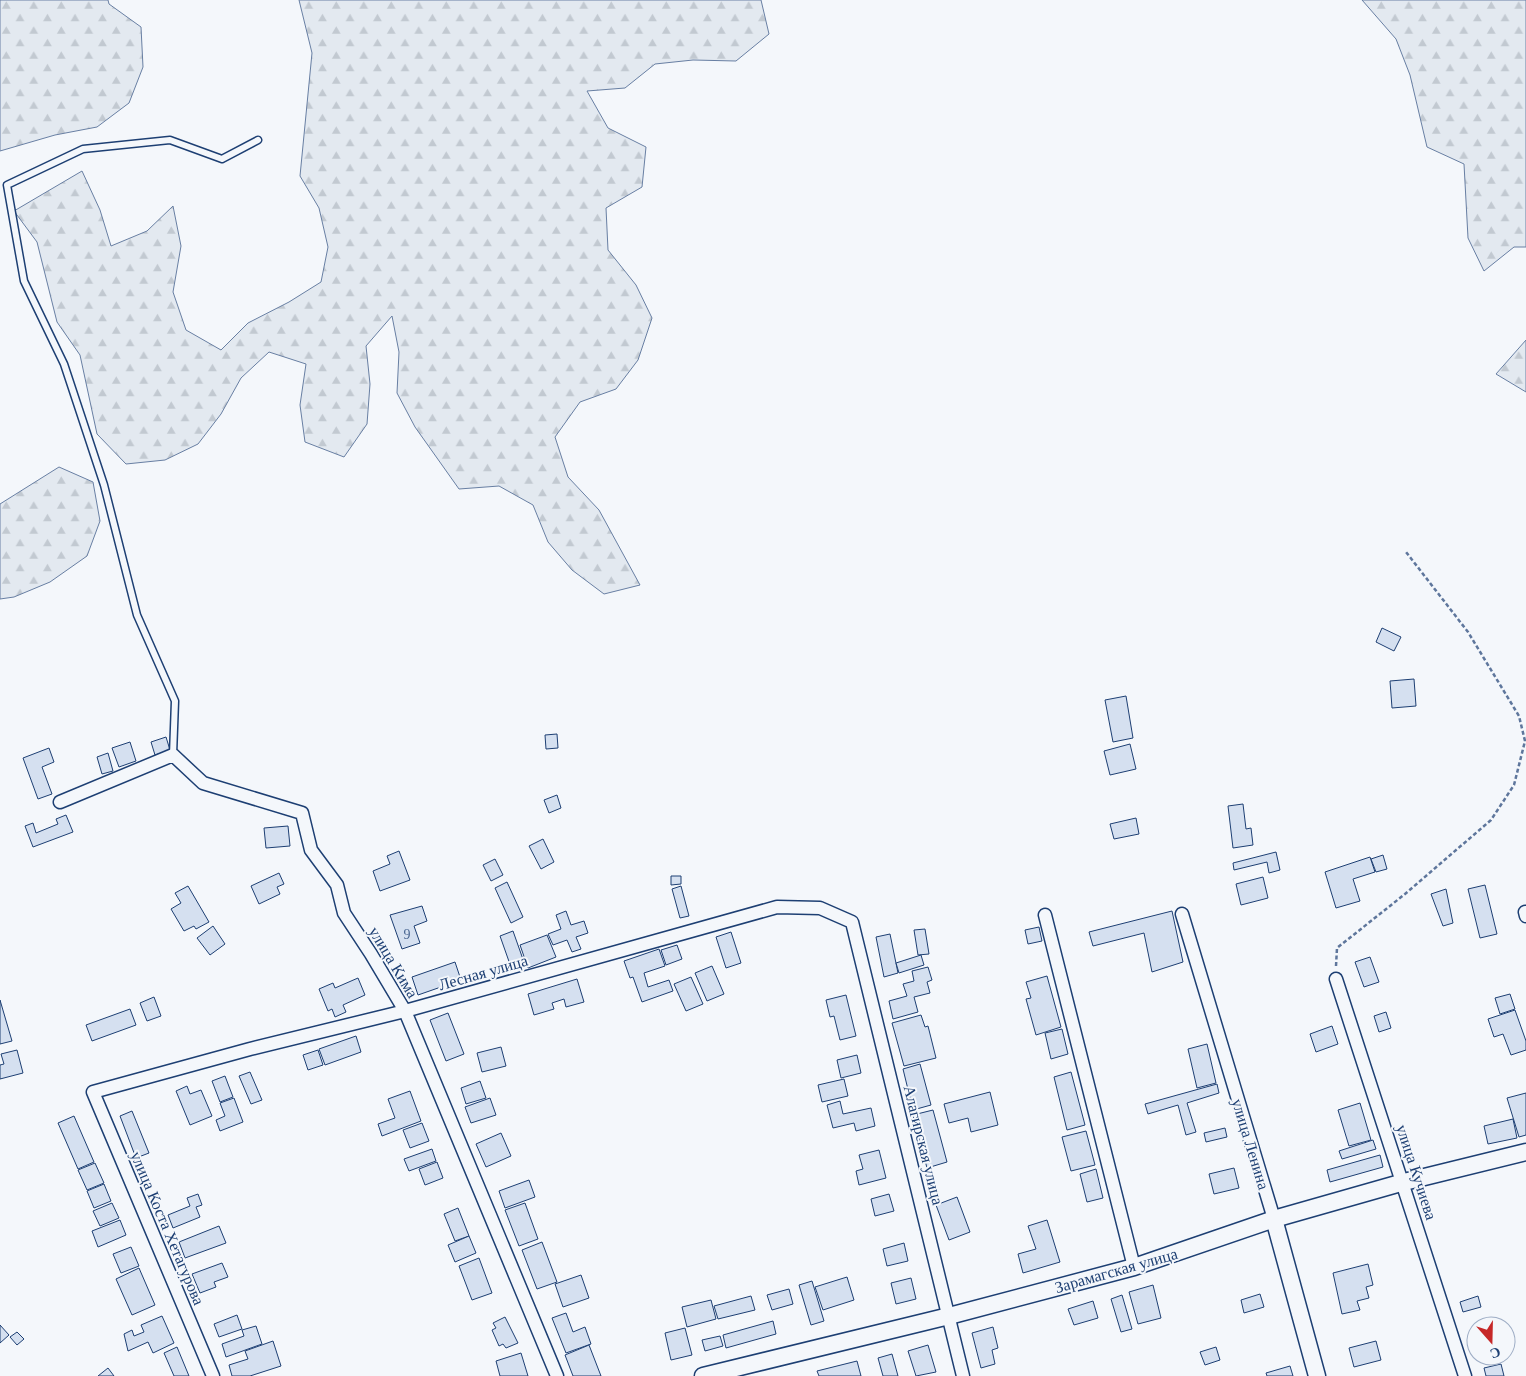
<svg xmlns="http://www.w3.org/2000/svg" width="1526" height="1376" font-family="'Times New Roman',serif">
	<style>
		.forest { fill: url(#forest-firs); stroke: #687fa3 }
		.building { fill: #d5e0f0; stroke: #1d3f73 }
		.lines { fill: none; stroke-linecap: round; stroke-linejoin: round }
		.service-casing { stroke: #1d3f73; stroke-width: 9 }
		.minor-casing { stroke: #1d3f73; stroke-width: 15 }
		.tertiary-casing { stroke: #1d3f73; stroke-width: 19 }
		.path { stroke: #5e769c; stroke-width: 2.5; stroke-dasharray: 4 2.5; stroke-linecap: butt }
		.service { stroke: #f4f7fb; stroke-width: 6 }
		.minor { stroke: #f4f7fb; stroke-width: 12 }
		.tertiary { stroke: #f4f7fb; stroke-width: 16 }
		.labels { text-anchor: middle; stroke-width: 4; stroke-linejoin: round; paint-order: stroke }
		.number-label { font-size: 14px; fill: #4b6792 }
		.street-label { font-size: 16px; fill: #1d3f73; stroke: #f4f7fb }
	</style>
	<defs>
		<pattern id="forest-firs" width="22" height="20" patternUnits="userSpaceOnUse" patternTransform="scale(1.25)"><rect width="22" height="20" fill="#e3e9f0"/><path d="M5 1l3.5 6h-7zM16 11l3.5 6h-7z" fill="#c2c9d1"/></pattern>
	</defs>
	<rect width="100%" height="100%" fill="#f4f7fb"/>
	<g class="forest">
		<path d="M 0,0 L 108,0 L 109,4 L 141,27 L 143,67 L 129,103 L 97,127 L 55,135 L 0,151 Z"/>
		<path d="M 299,0 L 761,0 L 769,34 L 736,61 L 693,60 L 655,64 L 625,88 L 587,91 L 608,128 L 646,147 L 642,187 L 606,208 L 608,250 L 636,285 L 652,318 L 638,360 L 616,389 L 580,402 L 555,437 L 568,477 L 599,510 L 640,585 L 604,594 L 572,570 L 548,542 L 533,505 L 499,486 L 459,489 L 415,427 L 397,393 L 399,352 L 392,316 L 366,346 L 370,384 L 367,424 L 344,457 L 305,442 L 300,405 L 306,364 L 269,352 L 241,378 L 221,414 L 198,444 L 165,460 L 126,464 L 97,434 L 80,355 L 57,322 L 37,242 L 14,211 L 82,171 L 100,210 L 111,246 L 147,231 L 173,206 L 181,246 L 173,292 L 186,330 L 221,350 L 248,323 L 289,302 L 321,282 L 328,247 L 319,208 L 300,176 L 312,53 Z"/>
		<path d="M 1362,0 L 1526,0 L 1526,247 L 1514,247 L 1484,271 L 1468,238 L 1464,164 L 1427,147 L 1410,75 L 1396,39 Z"/>
		<path d="M 1526,340 L 1526,392 L 1496,374 Z"/>
		<path d="M 59,467 L 93,482 L 100,521 L 87,556 L 50,582 L 14,597 L 0,599 L 0,504 Z"/>
	</g>
	<g class="building">
		<path d="M 1382,628 L 1401,637 L 1394,651 L 1376,642 Z"/>
		<path d="M 1414,679 L 1416,706 L 1392,708 L 1390,681 Z"/>
		<path d="M 1126,696 L 1133,738 L 1113,742 L 1105,700 Z"/>
		<path d="M 557,734 L 558,748 L 546,749 L 545,735 Z"/>
		<path d="M 166,737 L 170,750 L 155,755 L 151,742 Z"/>
		<path d="M 130,742 L 136,761 L 119,767 L 112,748 Z"/>
		<path d="M 1130,744 L 1136,769 L 1110,775 L 1104,751 Z"/>
		<path d="M 49,748 L 54,762 L 42,767 L 52,794 L 38,799 L 23,758 Z"/>
		<path d="M 108,753 L 113,771 L 102,774 L 97,757 Z"/>
		<path d="M 557,795 L 561,808 L 549,813 L 544,800 Z"/>
		<path d="M 1243,804 L 1246,829 L 1251,828 L 1253,845 L 1233,848 L 1228,806 Z"/>
		<path d="M 66,815 L 73,832 L 33,847 L 25,826 L 33,823 L 36,833 L 58,824 L 56,819 Z"/>
		<path d="M 1136,818 L 1139,834 L 1114,839 L 1110,824 Z"/>
		<path d="M 288,826 L 290,846 L 266,848 L 264,828 Z"/>
		<path d="M 543,839 L 554,862 L 541,869 L 529,846 Z"/>
		<path d="M 399,851 L 410,880 L 380,891 L 373,871 L 390,864 L 387,856 Z"/>
		<path d="M 1276,852 L 1280,870 L 1269,873 L 1267,862 L 1234,870 L 1233,863 Z"/>
		<path d="M 1383,855 L 1387,869 L 1376,872 L 1371,859 Z"/>
		<path d="M 1370,857 L 1375,872 L 1353,879 L 1360,901 L 1336,908 L 1325,872 Z"/>
		<path d="M 495,859 L 503,875 L 491,881 L 483,865 Z"/>
		<path d="M 279,873 L 284,884 L 277,887 L 280,894 L 259,904 L 251,886 Z"/>
		<path d="M 671,876 L 681,876 L 681,884 L 671,885 Z"/>
		<path d="M 1263,877 L 1268,898 L 1241,905 L 1236,884 Z"/>
		<path d="M 507,882 L 523,917 L 511,923 L 495,888 Z"/>
		<path d="M 1485,885 L 1497,934 L 1480,938 L 1468,889 Z"/>
		<path d="M 188,886 L 209,922 L 196,929 L 194,926 L 184,931 L 171,909 L 181,903 L 175,893 Z"/>
		<path d="M 681,886 L 689,916 L 680,918 L 672,889 Z"/>
		<path d="M 1446,889 L 1453,923 L 1443,926 L 1431,894 Z"/>
		<path d="M 422,906 L 427,921 L 414,926 L 420,943 L 402,949 L 390,915 Z"/>
		<path d="M 566,911 L 571,925 L 584,921 L 588,933 L 576,937 L 581,949 L 572,952 L 567,940 L 553,945 L 548,934 L 561,929 L 556,915 Z"/>
		<path d="M 1172,911 L 1183,962 L 1152,972 L 1144,933 L 1093,946 L 1089,932 Z"/>
		<path d="M 213,926 L 225,944 L 210,955 L 197,938 Z"/>
		<path d="M 1039,927 L 1042,941 L 1028,944 L 1025,930 Z"/>
		<path d="M 925,929 L 929,954 L 918,955 L 914,930 Z"/>
		<path d="M 513,931 L 525,965 L 512,970 L 500,936 Z"/>
		<path d="M 731,932 L 741,963 L 726,968 L 716,937 Z"/>
		<path d="M 890,934 L 898,973 L 884,977 L 876,937 Z"/>
		<path d="M 547,935 L 556,957 L 528,968 L 520,945 Z"/>
		<path d="M 677,945 L 682,959 L 666,965 L 661,950 Z"/>
		<path d="M 659,949 L 665,966 L 644,973 L 648,987 L 669,980 L 673,991 L 642,1002 L 633,977 L 630,978 L 624,961 Z"/>
		<path d="M 921,955 L 924,965 L 899,973 L 896,963 Z"/>
		<path d="M 1370,957 L 1379,982 L 1364,987 L 1355,962 Z"/>
		<path d="M 455,962 L 461,980 L 418,995 L 412,977 Z"/>
		<path d="M 712,966 L 724,994 L 707,1001 L 695,973 Z"/>
		<path d="M 928,967 L 932,980 L 927,982 L 930,993 L 914,997 L 918,1012 L 893,1019 L 889,1001 L 907,996 L 903,984 L 914,981 L 912,971 Z"/>
		<path d="M 1047,976 L 1061,1027 L 1036,1035 L 1026,999 L 1031,998 L 1026,982 Z"/>
		<path d="M 691,977 L 703,1004 L 686,1011 L 674,984 Z"/>
		<path d="M 358,978 L 365,995 L 343,1005 L 346,1012 L 335,1017 L 332,1009 L 328,1011 L 319,989 L 333,983 L 335,988 Z"/>
		<path d="M 577,979 L 584,1002 L 566,1007 L 564,999 L 552,1003 L 554,1009 L 534,1015 L 528,994 Z"/>
		<path d="M 1510,994 L 1515,1009 L 1500,1014 L 1495,998 Z"/>
		<path d="M 846,995 L 856,1036 L 840,1040 L 834,1016 L 830,1017 L 826,1000 Z"/>
		<path d="M 154,997 L 161,1016 L 147,1021 L 140,1003 Z"/>
		<path d="M 0,1000 L 12,1041 L 0,1044 Z"/>
		<path d="M 130,1009 L 136,1025 L 92,1041 L 86,1025 Z"/>
		<path d="M 1515,1010 L 1526,1041 L 1526,1050 L 1511,1055 L 1503,1034 L 1494,1037 L 1488,1019 Z"/>
		<path d="M 1386,1012 L 1391,1028 L 1379,1032 L 1374,1016 Z"/>
		<path d="M 448,1013 L 464,1054 L 446,1061 L 430,1020 Z"/>
		<path d="M 921,1015 L 925,1027 L 928,1026 L 936,1058 L 904,1066 L 892,1023 Z"/>
		<path d="M 1332,1026 L 1338,1044 L 1316,1052 L 1310,1034 Z"/>
		<path d="M 1062,1029 L 1068,1054 L 1051,1059 L 1045,1033 Z"/>
		<path d="M 356,1036 L 361,1052 L 325,1065 L 319,1049 Z"/>
		<path d="M 1207,1044 L 1216,1083 L 1197,1088 L 1188,1049 Z"/>
		<path d="M 501,1047 L 506,1066 L 482,1072 L 477,1053 Z"/>
		<path d="M 17,1050 L 23,1073 L 0,1079 L 0,1065 L 4,1064 L 1,1054 Z"/>
		<path d="M 318,1050 L 323,1065 L 308,1070 L 303,1055 Z"/>
		<path d="M 857,1055 L 861,1073 L 841,1078 L 837,1060 Z"/>
		<path d="M 920,1064 L 931,1105 L 913,1110 L 903,1069 Z"/>
		<path d="M 250,1072 L 262,1100 L 251,1104 L 239,1076 Z"/>
		<path d="M 1071,1072 L 1085,1125 L 1067,1130 L 1054,1077 Z"/>
		<path d="M 225,1076 L 233,1097 L 220,1102 L 212,1081 Z"/>
		<path d="M 844,1079 L 848,1096 L 822,1102 L 818,1085 Z"/>
		<path d="M 480,1081 L 486,1098 L 466,1104 L 461,1088 Z"/>
		<path d="M 1217,1084 L 1219,1093 L 1187,1103 L 1196,1132 L 1186,1135 L 1178,1105 L 1148,1114 L 1145,1104 Z"/>
		<path d="M 187,1086 L 190,1094 L 201,1090 L 212,1116 L 190,1125 L 176,1091 Z"/>
		<path d="M 410,1091 L 421,1121 L 382,1136 L 378,1124 L 395,1118 L 388,1099 Z"/>
		<path d="M 990,1092 L 998,1125 L 971,1132 L 968,1118 L 949,1123 L 944,1104 Z"/>
		<path d="M 1526,1093 L 1526,1135 L 1519,1137 L 1507,1098 Z"/>
		<path d="M 234,1098 L 243,1122 L 220,1131 L 216,1120 L 225,1116 L 220,1103 Z"/>
		<path d="M 490,1098 L 496,1115 L 471,1123 L 465,1107 Z"/>
		<path d="M 840,1101 L 843,1114 L 871,1108 L 875,1126 L 856,1131 L 854,1123 L 833,1128 L 827,1105 Z"/>
		<path d="M 1360,1103 L 1371,1140 L 1349,1146 L 1338,1110 Z"/>
		<path d="M 933,1110 L 947,1162 L 927,1168 L 913,1115 Z"/>
		<path d="M 132,1111 L 149,1153 L 136,1158 L 120,1116 Z"/>
		<path d="M 74,1116 L 94,1162 L 78,1169 L 58,1123 Z"/>
		<path d="M 1513,1119 L 1517,1138 L 1488,1144 L 1484,1126 Z"/>
		<path d="M 422,1123 L 429,1141 L 410,1148 L 403,1130 Z"/>
		<path d="M 1225,1128 L 1227,1137 L 1206,1142 L 1204,1133 Z"/>
		<path d="M 1086,1131 L 1095,1165 L 1071,1171 L 1062,1137 Z"/>
		<path d="M 501,1133 L 511,1156 L 486,1167 L 476,1144 Z"/>
		<path d="M 1373,1140 L 1376,1149 L 1342,1159 L 1339,1151 Z"/>
		<path d="M 432,1149 L 436,1161 L 409,1171 L 404,1159 Z"/>
		<path d="M 879,1150 L 886,1178 L 859,1185 L 856,1171 L 863,1169 L 859,1155 Z"/>
		<path d="M 1380,1155 L 1383,1167 L 1330,1182 L 1327,1170 Z"/>
		<path d="M 437,1162 L 443,1178 L 425,1185 L 419,1169 Z"/>
		<path d="M 95,1163 L 104,1183 L 87,1190 L 78,1170 Z"/>
		<path d="M 1234,1168 L 1239,1188 L 1214,1194 L 1209,1174 Z"/>
		<path d="M 1096,1169 L 1103,1198 L 1087,1202 L 1080,1174 Z"/>
		<path d="M 529,1180 L 535,1197 L 505,1208 L 499,1191 Z"/>
		<path d="M 104,1184 L 111,1201 L 94,1208 L 87,1191 Z"/>
		<path d="M 198,1194 L 202,1205 L 196,1207 L 200,1217 L 173,1228 L 168,1215 L 190,1206 L 187,1198 Z"/>
		<path d="M 889,1194 L 894,1211 L 875,1216 L 871,1199 Z"/>
		<path d="M 957,1197 L 970,1232 L 949,1240 L 936,1205 Z"/>
		<path d="M 112,1203 L 119,1218 L 100,1226 L 93,1211 Z"/>
		<path d="M 525,1203 L 538,1239 L 519,1246 L 505,1210 Z"/>
		<path d="M 458,1208 L 469,1236 L 455,1241 L 444,1214 Z"/>
		<path d="M 120,1220 L 126,1235 L 98,1247 L 92,1231 Z"/>
		<path d="M 1047,1220 L 1060,1262 L 1023,1273 L 1018,1254 L 1036,1249 L 1028,1226 Z"/>
		<path d="M 219,1226 L 226,1243 L 185,1258 L 179,1242 Z"/>
		<path d="M 469,1236 L 476,1253 L 455,1262 L 448,1245 Z"/>
		<path d="M 542,1242 L 557,1282 L 537,1289 L 522,1250 Z"/>
		<path d="M 904,1243 L 908,1261 L 887,1266 L 883,1249 Z"/>
		<path d="M 131,1247 L 139,1266 L 121,1273 L 113,1254 Z"/>
		<path d="M 479,1258 L 492,1293 L 472,1300 L 459,1266 Z"/>
		<path d="M 222,1263 L 228,1277 L 214,1282 L 216,1287 L 200,1293 L 192,1274 Z"/>
		<path d="M 1368,1264 L 1373,1285 L 1366,1287 L 1369,1298 L 1357,1301 L 1360,1310 L 1342,1314 L 1333,1273 Z"/>
		<path d="M 139,1268 L 155,1305 L 132,1315 L 116,1279 Z"/>
		<path d="M 581,1275 L 589,1298 L 563,1307 L 555,1284 Z"/>
		<path d="M 847,1277 L 854,1300 L 823,1310 L 815,1287 Z"/>
		<path d="M 911,1278 L 916,1299 L 896,1304 L 891,1283 Z"/>
		<path d="M 812,1281 L 824,1321 L 811,1325 L 799,1285 Z"/>
		<path d="M 1153,1285 L 1161,1318 L 1138,1324 L 1129,1292 Z"/>
		<path d="M 789,1289 L 793,1304 L 772,1310 L 767,1295 Z"/>
		<path d="M 1260,1294 L 1264,1307 L 1244,1313 L 1241,1300 Z"/>
		<path d="M 1122,1295 L 1132,1329 L 1121,1332 L 1111,1299 Z"/>
		<path d="M 751,1296 L 755,1310 L 718,1319 L 714,1306 Z"/>
		<path d="M 1478,1296 L 1481,1307 L 1463,1312 L 1460,1302 Z"/>
		<path d="M 711,1300 L 716,1319 L 687,1327 L 682,1307 Z"/>
		<path d="M 1093,1301 L 1098,1318 L 1074,1325 L 1068,1309 Z"/>
		<path d="M 566,1313 L 573,1332 L 585,1327 L 591,1344 L 566,1353 L 552,1318 Z"/>
		<path d="M 237,1315 L 242,1329 L 219,1337 L 214,1324 Z"/>
		<path d="M 162,1316 L 174,1343 L 153,1353 L 148,1342 L 128,1351 L 124,1334 L 132,1330 L 134,1336 L 144,1332 L 141,1325 Z"/>
		<path d="M 505,1317 L 518,1343 L 506,1348 L 503,1344 L 499,1346 L 492,1330 L 496,1328 L 493,1323 Z"/>
		<path d="M 773,1321 L 776,1334 L 726,1348 L 723,1335 Z"/>
		<path d="M 0,1325 L 9,1335 L 0,1343 Z"/>
		<path d="M 256,1326 L 262,1344 L 226,1357 L 222,1344 L 244,1336 L 242,1330 Z"/>
		<path d="M 993,1327 L 998,1348 L 992,1350 L 995,1364 L 981,1368 L 972,1333 Z"/>
		<path d="M 685,1328 L 692,1355 L 671,1360 L 665,1333 Z"/>
		<path d="M 17,1332 L 24,1339 L 17,1345 L 10,1337 Z"/>
		<path d="M 720,1336 L 723,1346 L 705,1351 L 702,1340 Z"/>
		<path d="M 273,1341 L 281,1366 L 250,1376 L 232,1376 L 229,1365 L 248,1359 L 245,1351 Z"/>
		<path d="M 1376,1341 L 1381,1360 L 1354,1367 L 1349,1348 Z"/>
		<path d="M 589,1345 L 601,1376 L 573,1376 L 565,1355 Z"/>
		<path d="M 928,1345 L 936,1372 L 916,1376 L 908,1351 Z"/>
		<path d="M 177,1347 L 189,1376 L 174,1376 L 164,1353 Z"/>
		<path d="M 1216,1347 L 1220,1360 L 1205,1365 L 1200,1352 Z"/>
		<path d="M 521,1353 L 528,1376 L 500,1376 L 496,1361 Z"/>
		<path d="M 892,1354 L 898,1376 L 883,1376 L 878,1358 Z"/>
		<path d="M 857,1361 L 861,1376 L 819,1376 L 817,1371 Z"/>
		<path d="M 1501,1364 L 1504,1376 L 1486,1376 L 1484,1368 Z"/>
		<path d="M 1290,1366 L 1293,1376 L 1267,1376 L 1266,1373 Z"/>
		<path d="M 108,1368 L 114,1376 L 98,1376 Z"/>
	</g>
	<g class="lines">
		<defs>
			<path id="service" d="M 173,755 L 175,701 L 137,615 L 104,485 L 64,364 L 24,281 L 7,185 L 83,149 L 170,140 L 222,159 L 258,140"/>
			<g id="minor">
				<path d="M 60,802 L 173,755 L 203,783 L 302,813 L 311,850 L 337,885 L 344,913 L 371,954 L 405,1011 L 557,1376"/>
				<path d="M 1525,912 L 1526,916"/>
				<path d="M 1182,914 L 1274,1219"/>
				<path d="M 1045,915 L 1134,1267"/>
				<path d="M 1336,979 L 1465,1376"/>
				<path d="M 213,1376 L 93,1092 L 250,1049 L 405,1011 L 777,907 L 820,908 L 852,922 L 963,1376"/>
			</g>
			<g id="tertiary">
				<path d="M 1274,1219 L 1317,1376"/>
				<path d="M 703,1376 L 949,1316 L 1134,1267 L 1274,1219 L 1404,1182 L 1526,1152"/>
			</g>
		</defs>
		<use href="#service" class="service-casing"/>
		<use href="#minor" class="minor-casing"/>
		<use href="#tertiary" class="tertiary-casing"/>
		<path class="path" d="M 1336,966 L 1337,948 L 1405,894 L 1491,820 L 1514,785 L 1525,741 L 1519,716 L 1468,632 L 1406,552"/>
		<use href="#service" class="service"/>
		<use href="#minor" class="minor"/>
		<use href="#tertiary" class="tertiary"/>
	</g>
	<g class="labels">
		<g class="number-label">
			<text x="407" y="939">9</text>
		</g>
		<g class="street-label">
			<text transform="translate(394 962) rotate(59)" y="6">улица Кима</text>
			<text transform="translate(483 972) rotate(-16)" y="6">Лесная улица</text>
			<text transform="translate(1251 1144) rotate(73)" y="6">улица Ленина</text>
			<text transform="translate(924 1145) rotate(76)" y="6">Алагирская улица</text>
			<text transform="translate(1417 1172) rotate(72)" y="6">улица Кучиева</text>
			<text transform="translate(168 1228) rotate(67)" y="6">улица Коста Хетагурова</text>
			<text transform="translate(1116 1270) rotate(-16)" y="6">Зарамагская улица</text>
		</g>
	</g>
	<g transform="translate(1491 1341) rotate(160)"><circle r="24" fill="#f4f7fb" stroke="#9eadc5"/>
	<path d="M0-4L9 19L0 12L-9 19Z" fill="#c62828"/>
	<text y="-8" font-size="14" font-weight="bold" text-anchor="middle" fill="#1d3f73">С</text>
	</g>
</svg>
